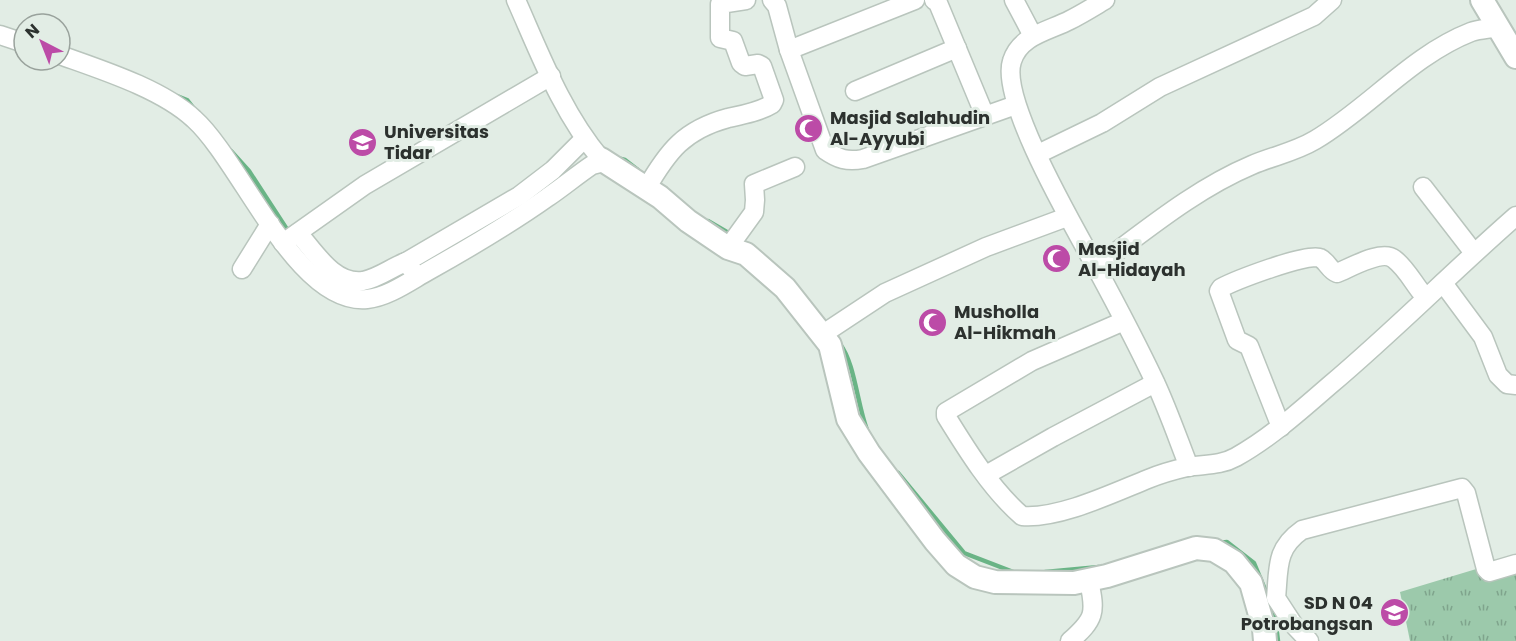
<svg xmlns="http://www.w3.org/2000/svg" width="1516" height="641" font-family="Poppins,sans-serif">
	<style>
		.park { fill: url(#park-tufts) }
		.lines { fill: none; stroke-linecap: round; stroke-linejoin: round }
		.stream { stroke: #6ab486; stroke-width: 4.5 }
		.minor-casing { stroke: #b9c5bd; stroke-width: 21 }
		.major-casing { stroke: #b9c5bd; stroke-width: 26 }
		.minor { stroke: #fff; stroke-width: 18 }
		.major { stroke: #fff; stroke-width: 22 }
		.labels { text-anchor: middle; stroke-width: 6; stroke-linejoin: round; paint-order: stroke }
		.poi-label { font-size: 18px; font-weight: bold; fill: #2c312e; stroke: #e2ede5; text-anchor: start }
	</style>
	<defs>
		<pattern id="park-tufts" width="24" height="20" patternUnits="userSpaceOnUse" patternTransform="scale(1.5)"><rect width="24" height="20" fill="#9cc9ab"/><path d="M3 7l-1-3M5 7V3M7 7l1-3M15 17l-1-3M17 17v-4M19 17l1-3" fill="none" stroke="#7fa48c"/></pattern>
	</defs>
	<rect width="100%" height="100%" fill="#e2ede5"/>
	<path class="park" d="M 1516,557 L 1516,641 L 1410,641 L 1400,592 Z"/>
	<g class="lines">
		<g class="stream">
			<path d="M 177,96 L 187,100 L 194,109"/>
			<path d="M 231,151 L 249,171 L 290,234"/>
			<path d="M 617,158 L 625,160 L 638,170"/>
			<path d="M 549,184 L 567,172"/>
			<path d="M 708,221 L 732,235"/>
			<path d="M 415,268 L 441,252"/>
			<path d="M 840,344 C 855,364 857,404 867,430"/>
			<path d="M 898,473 L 964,553 L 1016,573"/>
			<path d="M 1219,543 L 1227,542 L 1254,563 L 1269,599"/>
			<path d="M 1045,572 L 1099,567"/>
			<path d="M 1274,609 L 1278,641"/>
		</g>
		<defs>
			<g id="minor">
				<path d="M 516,0 C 540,54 562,113 601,159"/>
				<path d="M 772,0 L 777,6 L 789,50 L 825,150 C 838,159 847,162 863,159 L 1016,105"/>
				<path d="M 934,0 L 938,3 L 985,116"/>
				<path d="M 1014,0 L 1033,36"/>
				<path d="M 1105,0 C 1093,7 1082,14 1070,20 C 1049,31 1020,35 1012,61 C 999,100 1076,230 1097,269 C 1117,306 1137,344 1155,382 C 1168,410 1178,439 1189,467"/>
				<path d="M 0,35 L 24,43"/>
				<path d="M 789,50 L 915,0"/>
				<path d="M 60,55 C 102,70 162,89 194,119 C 241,161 297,306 367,299 C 388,297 410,281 428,271 C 469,248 510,224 548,197 C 563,187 577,175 592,165 L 604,162"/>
				<path d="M 855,91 L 957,48"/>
				<path d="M 1038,154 L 1102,123 L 1160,87 L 1314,16 L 1332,0"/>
				<path d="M 1423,187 L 1474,253"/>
				<path d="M 646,189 C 668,151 684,130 728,118 C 742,115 759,112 772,104 L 774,100 L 762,66 L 758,64 L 745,66 L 741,63 L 733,41 L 720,38 L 720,4 L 746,0"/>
				<path d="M 298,233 C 315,252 334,285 363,281 C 379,278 392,267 406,262 L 413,271"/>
				<path d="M 283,243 L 365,185 L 551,76"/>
				<path d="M 728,248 L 754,212 L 755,200 L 754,184 L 795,167"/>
				<path d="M 406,262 L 519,196 L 553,170 L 584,139"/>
				<path d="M 1096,267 C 1145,231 1195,189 1252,165 C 1273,156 1295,152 1315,140 C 1369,108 1412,55 1471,32 C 1479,29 1489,29 1498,27"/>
				<path d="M 242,269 L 270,224"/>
				<path d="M 1443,283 L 1483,337 L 1498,375 L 1507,384 L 1516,385"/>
				<path d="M 1124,321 L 1032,361 L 946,412 L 946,416 C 967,450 991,489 1022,516 C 1059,519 1113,493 1148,479 C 1160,474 1174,470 1187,467 C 1204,464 1220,466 1236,457 C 1270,438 1300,411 1330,385 C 1394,331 1453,271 1516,216"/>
				<path d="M 823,334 L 885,293 L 986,247 L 1067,217"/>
				<path d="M 1281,427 L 1249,346 L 1237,340 L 1219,291 L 1221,288 C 1234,281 1308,252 1320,258 C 1327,261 1329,270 1337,273 C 1350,268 1382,249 1394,259 C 1405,267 1413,282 1421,292"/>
				<path d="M 986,475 L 1053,437 L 1155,383"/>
				<path d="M 1070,641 C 1095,619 1096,613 1089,581"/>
				<path d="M 1309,641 L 1293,624 L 1276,598 C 1279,568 1275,549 1302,530 L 1462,488 L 1466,493 L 1486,569 L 1489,572 L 1516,564"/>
			</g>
			<g id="major">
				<path d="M 1482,0 L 1516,57"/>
				<path d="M 601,159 L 660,197 L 688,221 L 728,248 L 746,254 L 785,288 L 830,345 L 848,419 L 869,453 L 935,541 L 956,565 L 975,577 L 995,582 L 1074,583 L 1107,576 L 1196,548 L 1214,550 L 1234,562 L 1251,583 L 1264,629 L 1265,641"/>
			</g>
		</defs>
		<use href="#minor" class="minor-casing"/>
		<use href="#major" class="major-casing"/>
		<use href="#minor" class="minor"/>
		<use href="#major" class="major"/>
	</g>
	<defs>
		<symbol id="mosque-disc" viewBox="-11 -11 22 22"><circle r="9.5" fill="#bc4ba7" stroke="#e2ede5"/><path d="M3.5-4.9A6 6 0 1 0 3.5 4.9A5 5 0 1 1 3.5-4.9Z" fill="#fff"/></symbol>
		<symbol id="university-disc" viewBox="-11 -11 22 22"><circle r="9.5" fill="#bc4ba7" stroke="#e2ede5"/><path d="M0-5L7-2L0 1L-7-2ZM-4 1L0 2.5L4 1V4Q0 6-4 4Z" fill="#fff"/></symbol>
		<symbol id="school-disc" viewBox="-11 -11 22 22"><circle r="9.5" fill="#bc4ba7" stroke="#e2ede5"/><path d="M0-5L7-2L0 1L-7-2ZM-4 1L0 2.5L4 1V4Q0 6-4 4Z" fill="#fff"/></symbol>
	</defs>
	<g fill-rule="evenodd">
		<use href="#mosque-disc" x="792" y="112" width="33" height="33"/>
		<use href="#university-disc" x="346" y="126" width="33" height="33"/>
		<use href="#mosque-disc" x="1040" y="242" width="33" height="33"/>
		<use href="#mosque-disc" x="916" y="306" width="33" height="33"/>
		<use href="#school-disc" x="1378" y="596" width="33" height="33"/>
	</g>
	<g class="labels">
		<g class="poi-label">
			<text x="830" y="124">Masjid Salahudin<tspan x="830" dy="21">Al-Ayyubi</tspan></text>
			<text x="384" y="138">Universitas<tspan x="384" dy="21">Tidar</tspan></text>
			<text x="1078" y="255">Masjid<tspan x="1078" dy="21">Al-Hidayah</tspan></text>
			<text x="954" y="318">Musholla<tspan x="954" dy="21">Al-Hikmah</tspan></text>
			<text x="1373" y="609" text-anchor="end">SD N 04<tspan x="1373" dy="21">Potrobangsan</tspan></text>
		</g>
	</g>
	<g transform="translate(42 42) rotate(318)"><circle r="28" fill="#e2ede5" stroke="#99a29c" stroke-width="1.5"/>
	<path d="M0-4.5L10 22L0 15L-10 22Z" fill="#bc4ba7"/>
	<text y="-9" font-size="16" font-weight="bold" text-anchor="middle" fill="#2c312e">N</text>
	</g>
</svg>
